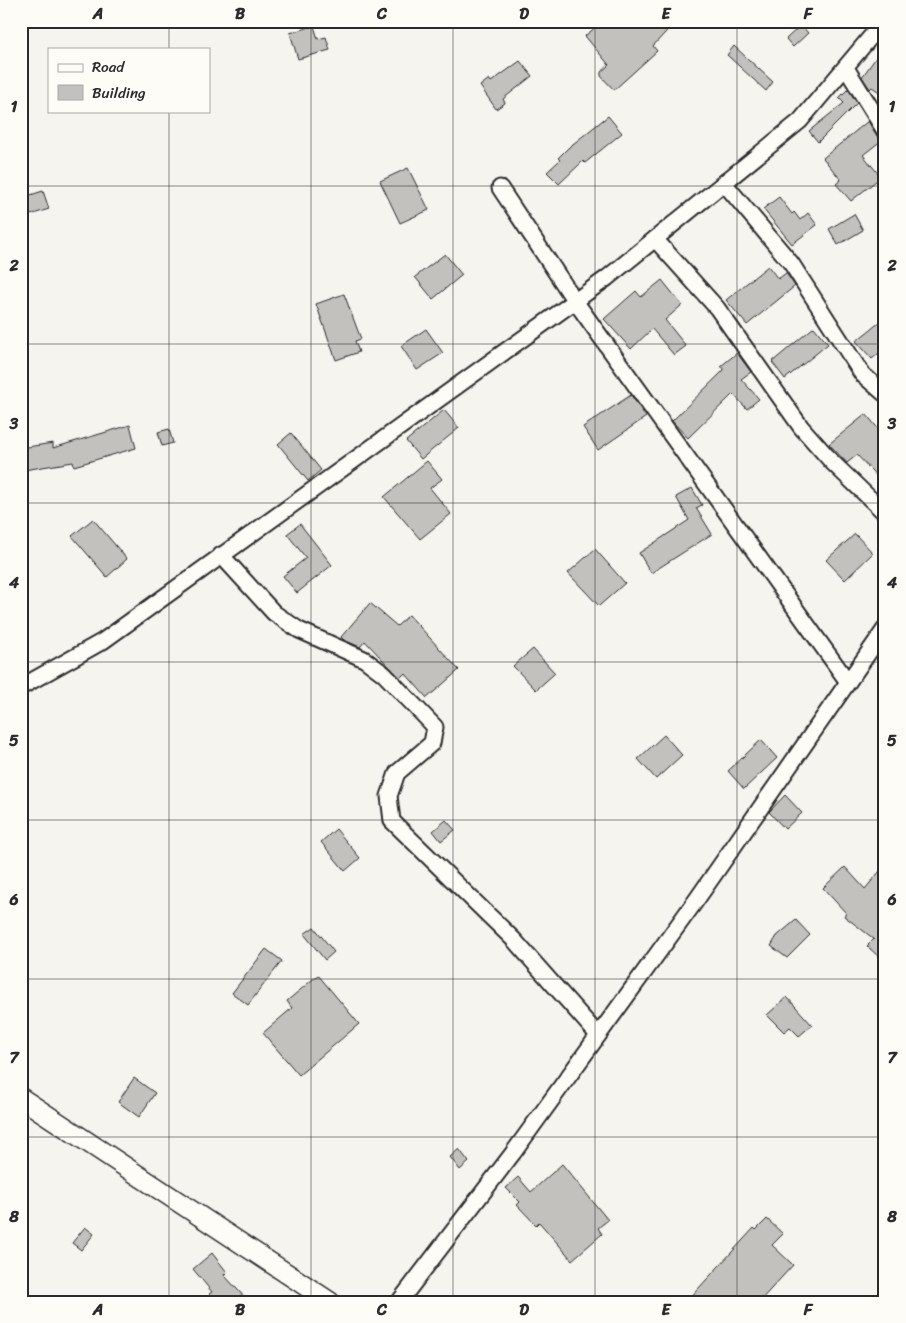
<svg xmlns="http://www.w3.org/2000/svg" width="906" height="1323" font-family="Sriracha,sans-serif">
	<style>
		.building { fill: #c2c1be; stroke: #2b2b2b }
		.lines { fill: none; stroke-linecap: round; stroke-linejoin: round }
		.minor-casing { stroke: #2b2b2b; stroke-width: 19 }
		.major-casing { stroke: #2b2b2b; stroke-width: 22 }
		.minor { stroke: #fdfcf7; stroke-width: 15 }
		.major { stroke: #fdfcf7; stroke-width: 19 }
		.grid { fill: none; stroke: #2b2b2b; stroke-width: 1; stroke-opacity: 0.55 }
		.neatline { fill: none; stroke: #2b2b2b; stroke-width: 2 }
		.grid-label { font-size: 16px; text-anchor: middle; font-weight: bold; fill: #2b2b2b }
	</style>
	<rect width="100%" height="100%" fill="#f5f4ef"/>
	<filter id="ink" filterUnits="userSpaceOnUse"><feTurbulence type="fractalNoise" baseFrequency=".02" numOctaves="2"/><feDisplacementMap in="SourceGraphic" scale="10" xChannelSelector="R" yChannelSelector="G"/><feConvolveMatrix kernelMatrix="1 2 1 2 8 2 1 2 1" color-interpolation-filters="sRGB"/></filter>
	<g filter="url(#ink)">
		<g class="building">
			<path d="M 603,21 L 676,21 L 653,46 L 657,51 L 614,90 L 601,76 L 601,72 L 609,65 L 585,36 Z"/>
			<path d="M 801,25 L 808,33 L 793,47 L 786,39 Z"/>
			<path d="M 314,26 L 318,39 L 326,37 L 330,50 L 298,59 L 290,33 Z"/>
			<path d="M 885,45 L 885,96 L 872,87 L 870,89 L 862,77 Z"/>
			<path d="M 734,46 L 773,82 L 766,91 L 727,55 Z"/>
			<path d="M 520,61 L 532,76 L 503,99 L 505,103 L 496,109 L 480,86 L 489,79 L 491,82 Z"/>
			<path d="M 848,89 L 857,103 L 818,142 L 809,131 L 844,103 L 839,98 Z"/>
			<path d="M 608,116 L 622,133 L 585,163 L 583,161 L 559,184 L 547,172 L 560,160 L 558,158 L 568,148 Z"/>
			<path d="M 868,121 L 877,136 L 882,140 L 863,155 L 881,177 L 851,201 L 836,184 L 841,180 L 823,158 Z"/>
			<path d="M 408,168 L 429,210 L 400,223 L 380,181 Z"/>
			<path d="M 43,191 L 49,209 L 21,218 L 21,198 Z"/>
			<path d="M 779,197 L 792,214 L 794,212 L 800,220 L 808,213 L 817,225 L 792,244 L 763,209 Z"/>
			<path d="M 854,214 L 863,230 L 838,245 L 829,229 Z"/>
			<path d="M 445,254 L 462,275 L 433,299 L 415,277 Z"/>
			<path d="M 768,266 L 778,279 L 786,273 L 795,286 L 747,325 L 726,300 Z"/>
			<path d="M 662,280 L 682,305 L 665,320 L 686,346 L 674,355 L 652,329 L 631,349 L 604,319 L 636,291 L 641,297 Z"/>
			<path d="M 344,294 L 361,339 L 355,341 L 359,352 L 336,360 L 316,304 Z"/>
			<path d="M 885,318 L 885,348 L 872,359 L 856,341 Z"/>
			<path d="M 814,327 L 828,344 L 785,379 L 772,362 Z"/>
			<path d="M 426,329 L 443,353 L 417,370 L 401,346 Z"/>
			<path d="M 737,353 L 751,372 L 741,379 L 759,399 L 747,409 L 733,394 L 688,438 L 672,421 L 724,370 L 721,366 Z"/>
			<path d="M 631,395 L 646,417 L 598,450 L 583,427 Z"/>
			<path d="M 444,410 L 459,428 L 421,459 L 406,441 Z"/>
			<path d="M 866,414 L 885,437 L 885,485 L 857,455 L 847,463 L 829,444 Z"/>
			<path d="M 130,425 L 136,448 L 74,466 L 73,462 L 24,470 L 21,448 L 53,443 L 53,448 Z"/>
			<path d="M 169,429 L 173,443 L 162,446 L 158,432 Z"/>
			<path d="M 291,433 L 321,470 L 308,481 L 278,444 Z"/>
			<path d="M 427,461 L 442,479 L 430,488 L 451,514 L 420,539 L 384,497 Z"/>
			<path d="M 692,488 L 702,505 L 696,508 L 712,534 L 651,573 L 639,553 L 689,520 L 676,497 Z"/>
			<path d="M 93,519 L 127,559 L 107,577 L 72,536 Z"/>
			<path d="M 300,524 L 332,565 L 297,593 L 283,576 L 306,558 L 287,534 Z"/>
			<path d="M 855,534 L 873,553 L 845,580 L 826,560 Z"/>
			<path d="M 595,549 L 625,583 L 599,606 L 568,573 Z"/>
			<path d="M 370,603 L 397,626 L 409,615 L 459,670 L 427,698 L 405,673 L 400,678 L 365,641 L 360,647 L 344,640 L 341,637 Z"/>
			<path d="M 533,649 L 555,673 L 536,690 L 513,666 Z"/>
			<path d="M 664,735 L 682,755 L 656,779 L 638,759 Z"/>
			<path d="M 761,740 L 777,758 L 744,789 L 728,771 Z"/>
			<path d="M 785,795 L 802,813 L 785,829 L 769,812 Z"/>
			<path d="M 446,820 L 455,830 L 441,841 L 433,831 Z"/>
			<path d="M 336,829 L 360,858 L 345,871 L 321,842 Z"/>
			<path d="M 885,865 L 885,952 L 879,957 L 867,946 L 874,939 L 844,916 L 846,913 L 823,888 L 845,867 L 865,889 Z"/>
			<path d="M 796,920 L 810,935 L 787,958 L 771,946 L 777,936 Z"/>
			<path d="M 314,927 L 334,952 L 325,960 L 304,934 Z"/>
			<path d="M 266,949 L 282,961 L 248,1005 L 232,993 Z"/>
			<path d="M 318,975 L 359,1024 L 299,1075 L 263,1033 L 292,1008 L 287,1001 Z"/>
			<path d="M 787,997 L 812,1025 L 799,1036 L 790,1027 L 784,1032 L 767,1015 Z"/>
			<path d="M 134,1078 L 155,1093 L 139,1117 L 118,1102 Z"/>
			<path d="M 459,1149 L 469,1162 L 460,1170 L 450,1157 Z"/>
			<path d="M 562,1164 L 608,1220 L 598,1228 L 602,1234 L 572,1260 L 539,1222 L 536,1225 L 517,1205 L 520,1202 L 506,1188 L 518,1177 L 531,1192 Z"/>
			<path d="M 767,1219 L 783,1234 L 772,1245 L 793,1265 L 759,1302 L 686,1302 L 754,1228 L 756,1230 Z"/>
			<path d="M 85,1227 L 94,1234 L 81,1250 L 72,1243 Z"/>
			<path d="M 212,1253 L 227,1272 L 224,1275 L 249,1302 L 217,1302 L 209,1294 L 212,1292 L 193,1269 Z"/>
		</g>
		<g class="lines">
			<defs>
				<g id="minor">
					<path d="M 846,68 L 885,131"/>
					<path d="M 724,183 L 791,263 L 862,374 L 885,394"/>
					<path d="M 500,188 L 575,301 L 848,682"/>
					<path d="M 655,239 L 717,308 L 801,427 L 832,462 L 885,513"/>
					<path d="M 221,555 L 274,613 L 299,630 L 364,659 L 384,674 L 435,727 L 432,743 L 397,773 L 389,796 L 392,821 L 514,940 L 598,1035"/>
					<path d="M 21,687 L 103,641 L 607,278 L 800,121 L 884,21"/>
					<path d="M 399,1302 L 513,1153 L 697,899 L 885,629"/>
				</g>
				<path id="major" d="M 21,1098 L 330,1302"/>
			</defs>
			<use href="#minor" class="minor-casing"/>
			<use href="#major" class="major-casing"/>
			<use href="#minor" class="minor"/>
			<use href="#major" class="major"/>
		</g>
	</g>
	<path class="grid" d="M 169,21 L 169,49M 311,21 L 311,1302M 453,21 L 453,1302M 595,21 L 595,1302M 737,21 L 737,1302M 169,111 L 169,1302M 21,186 L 885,186M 21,344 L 885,344M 21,503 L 885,503M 21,662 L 885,662M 21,820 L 885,820M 21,979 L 885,979M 21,1137 L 885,1137"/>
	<rect width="906" height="1323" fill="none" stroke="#fdfcf7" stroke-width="55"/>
	<rect x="48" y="48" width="162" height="65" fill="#fdfcf7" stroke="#a9a8a5"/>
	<rect x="58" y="64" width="25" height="8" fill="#fdfcf7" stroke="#a9a8a5"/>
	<text x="92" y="72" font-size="15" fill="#2b2b2b">Road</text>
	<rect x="58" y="85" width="25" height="15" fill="#c2c1be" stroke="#a9a8a5"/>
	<text x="92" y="98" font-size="15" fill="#2b2b2b">Building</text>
	<rect x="28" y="28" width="850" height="1268" class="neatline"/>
	<g class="grid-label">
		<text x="98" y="19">A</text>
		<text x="240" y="19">B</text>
		<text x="382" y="19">C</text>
		<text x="524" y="19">D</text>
		<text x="666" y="19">E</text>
		<text x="808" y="19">F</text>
		<text x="14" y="112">1</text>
		<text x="892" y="112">1</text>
		<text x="14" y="271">2</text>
		<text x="892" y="271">2</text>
		<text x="14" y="429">3</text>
		<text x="892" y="429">3</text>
		<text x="14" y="588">4</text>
		<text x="892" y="588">4</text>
		<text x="14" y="746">5</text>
		<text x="892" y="746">5</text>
		<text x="14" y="905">6</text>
		<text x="892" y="905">6</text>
		<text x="14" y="1063">7</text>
		<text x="892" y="1063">7</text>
		<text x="14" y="1222">8</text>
		<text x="892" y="1222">8</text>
		<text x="98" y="1315">A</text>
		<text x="240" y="1315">B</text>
		<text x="382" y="1315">C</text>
		<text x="524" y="1315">D</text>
		<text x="666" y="1315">E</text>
		<text x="808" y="1315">F</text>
	</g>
</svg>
